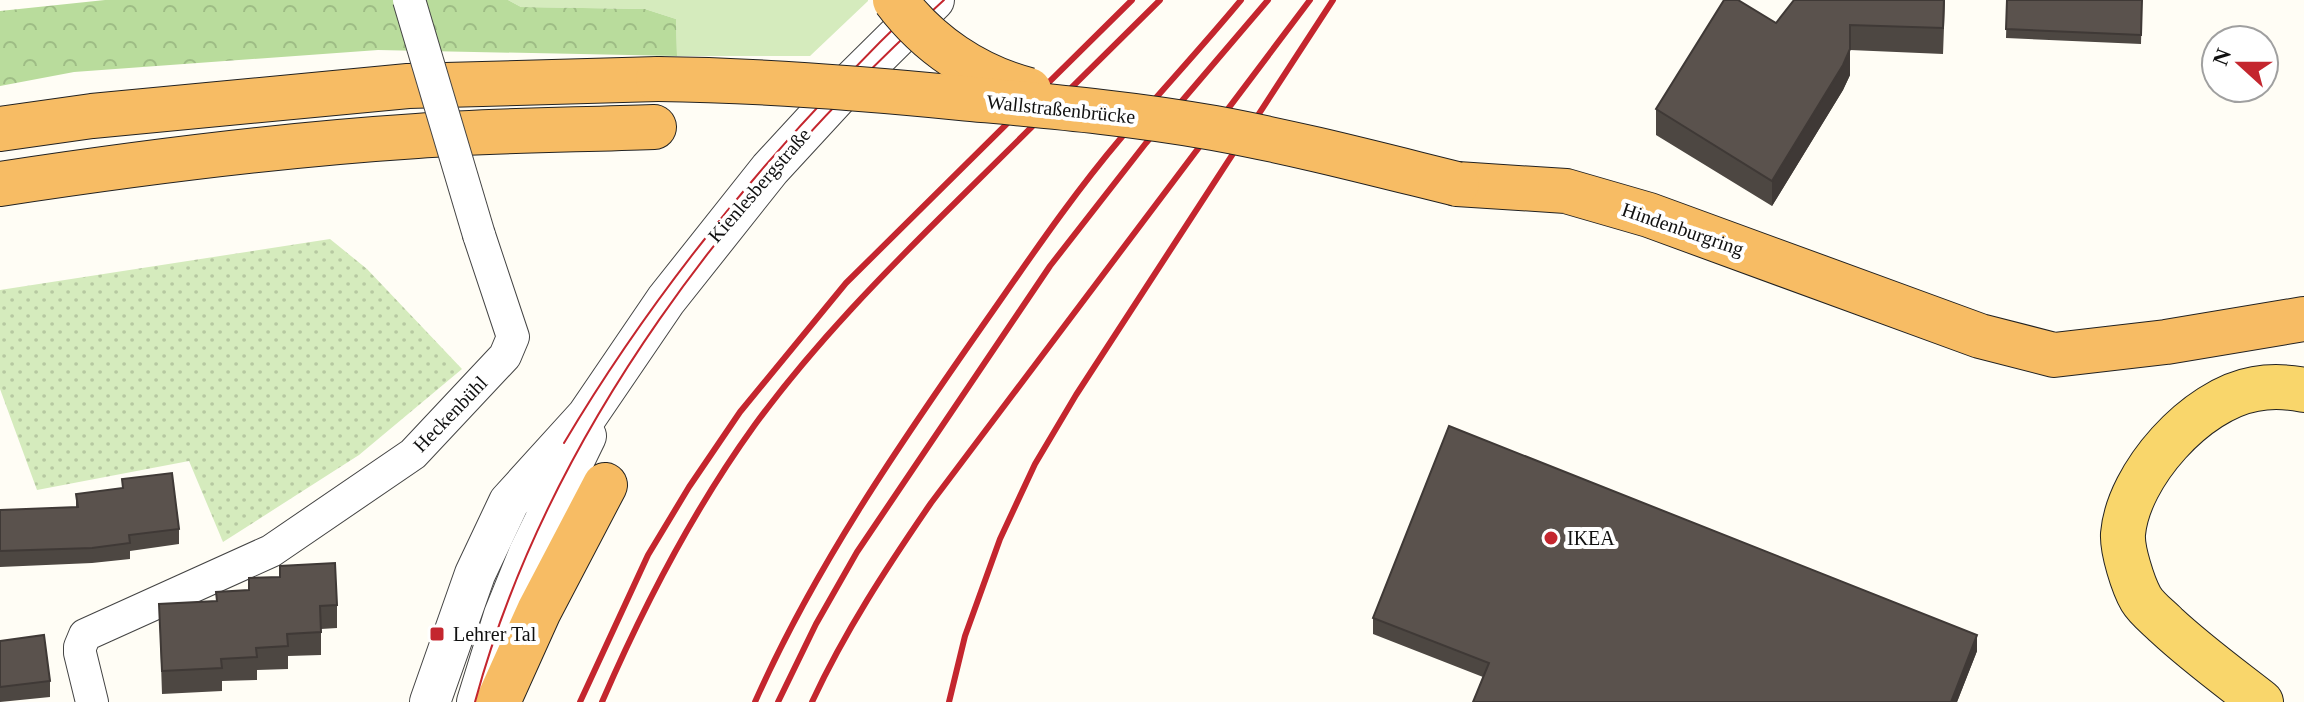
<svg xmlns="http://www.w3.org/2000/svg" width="2304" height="702" font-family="Georgia,serif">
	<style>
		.grass { fill: #d5ebbd }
		.forest { fill: url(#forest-crowns) }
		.garden { fill: url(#garden-dots) }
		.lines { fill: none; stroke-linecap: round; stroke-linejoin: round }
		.minor-casing { stroke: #444; stroke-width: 34 }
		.tertiary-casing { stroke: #444; stroke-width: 42 }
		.primary-casing { stroke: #222; stroke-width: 46 }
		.trunk-casing { stroke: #222; stroke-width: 46 }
		.minor { stroke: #fff; stroke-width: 32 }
		.tertiary { stroke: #fff; stroke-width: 40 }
		.primary { stroke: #f9d66b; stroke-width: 44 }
		.trunk { stroke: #f7bc64; stroke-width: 44 }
		.tram { stroke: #c4262e; stroke-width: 2 }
		.rail { stroke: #c4262e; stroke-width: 6 }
		.minor-bridge-casing { stroke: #444; stroke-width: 34; stroke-linecap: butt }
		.trunk-bridge-casing { stroke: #222; stroke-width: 46; stroke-linecap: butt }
		.minor-bridge { stroke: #fff; stroke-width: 32 }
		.trunk-bridge { stroke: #f7bc64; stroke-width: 44 }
		.wall { fill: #4d4742 }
		.shaded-wall { fill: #3f3936 }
		.building { fill: #5a524d; stroke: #3f3936; stroke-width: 2 }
		.poi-dot { fill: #c4262e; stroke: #fff; stroke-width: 3 }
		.labels { text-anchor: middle; stroke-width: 8; stroke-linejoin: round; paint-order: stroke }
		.street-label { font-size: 20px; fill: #111; stroke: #fff }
		.poi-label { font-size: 20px; fill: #111; stroke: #fff; text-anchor: start }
	</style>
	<defs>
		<pattern id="forest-crowns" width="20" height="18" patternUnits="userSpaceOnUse" patternTransform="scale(2)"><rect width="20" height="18" fill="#b9dc9c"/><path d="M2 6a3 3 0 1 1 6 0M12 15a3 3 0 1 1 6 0" fill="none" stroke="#9ebc85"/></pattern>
		<pattern id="garden-dots" width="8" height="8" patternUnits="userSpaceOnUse" patternTransform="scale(2)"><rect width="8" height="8" fill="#d5ebbd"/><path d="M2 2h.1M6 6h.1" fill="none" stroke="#b6c8a1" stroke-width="1.8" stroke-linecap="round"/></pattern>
	</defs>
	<rect width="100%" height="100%" fill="#fffdf5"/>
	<path class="grass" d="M 508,0 L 868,0 L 868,1 L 810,56 L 677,56 L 676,19 L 645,9 L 521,7 Z"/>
	<path class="forest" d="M 105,0 L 508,0 L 521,7 L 645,9 L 676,19 L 677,56 L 378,50 L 74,72 L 0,86 L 0,11 Z"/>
	<path class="garden" d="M 330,239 L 367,269 L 462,369 L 359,455 L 223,542 L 189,461 L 37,490 L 0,389 L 0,290 Z"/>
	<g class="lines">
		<defs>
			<path id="minor" d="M 92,702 L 80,653 L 80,647 L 85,635 L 271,551 L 413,454 L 505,356 L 513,337 L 479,235"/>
			<g id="tertiary">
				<path d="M 430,702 L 475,574 L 509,502 L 587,416 L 666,300 L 770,169 L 841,92 L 934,0"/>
				<path d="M 477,702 L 504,615 L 529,553 L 586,436"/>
			</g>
			<path id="primary" d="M 2261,702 C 2229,677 2196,653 2166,625 C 2158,617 2147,609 2141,599 C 2133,585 2122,550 2123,534 C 2128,475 2196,399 2255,389 C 2271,386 2289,387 2304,390"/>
			<g id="trunk">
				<path d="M 0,129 L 92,116 L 408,86 L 658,79"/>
				<path d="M 0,184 C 138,163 277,145 417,136 C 496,130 575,130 654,127"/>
				<path d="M 1457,184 L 1566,191 L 1649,215 L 1980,336 L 2054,355 L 2166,342 L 2304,319"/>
				<path d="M 498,702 L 539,611 L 605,485"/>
			</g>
		</defs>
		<use href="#minor" class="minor-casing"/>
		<use href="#tertiary" class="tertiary-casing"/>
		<use href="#primary" class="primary-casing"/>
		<use href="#trunk" class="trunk-casing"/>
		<use href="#minor" class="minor"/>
		<use href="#tertiary" class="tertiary"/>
		<use href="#primary" class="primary"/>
		<use href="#trunk" class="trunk"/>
		<g class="tram">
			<path d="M 564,443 C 662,278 784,133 923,0"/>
			<path d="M 475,702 C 549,429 737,188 944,0"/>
		</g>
		<g class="rail">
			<path d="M 580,702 L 648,555 L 689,487 L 740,412 L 846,283 L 1132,0"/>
			<path d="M 602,702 C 644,605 692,512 754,426 C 814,344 885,272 957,201 C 1025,134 1093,67 1160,0"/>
			<path d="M 755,702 C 814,569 897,448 981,328 C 1026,264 1070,198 1121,138 C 1161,91 1202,47 1241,0"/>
			<path d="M 778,702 L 816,624 L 857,552 L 1050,266 L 1146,143 L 1268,0"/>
			<path d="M 812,702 C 845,631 887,567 931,503 L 1310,0"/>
			<path d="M 949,702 L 965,636 L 1000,539 L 1035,464 L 1076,395 L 1333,0"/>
		</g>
		<defs>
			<path id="minor-bridge" d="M 409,0 L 479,235"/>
			<g id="trunk-bridge">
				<path d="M 895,0 C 928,44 975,76 1029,90"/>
				<path d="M 658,79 C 760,80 860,88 961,98 C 1046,106 1130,113 1214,128 C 1296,143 1376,164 1457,184"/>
			</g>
		</defs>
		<use href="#minor-bridge" class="minor-bridge-casing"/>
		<use href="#trunk-bridge" class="trunk-bridge-casing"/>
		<use href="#minor-bridge" class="minor-bridge"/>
		<use href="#trunk-bridge" class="trunk-bridge"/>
	</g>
	<g class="wall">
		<path d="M 1794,0 L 1945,0 L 1943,54 L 1850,50 L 1850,75 L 1843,90 L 1772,206 L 1656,135 L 1656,109 L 1776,23 Z"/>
		<path d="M 2007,0 L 2142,0 L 2141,44 L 2006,38 Z"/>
		<path d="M 122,479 L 179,529 L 179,544 L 130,551 L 130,559 L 92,563 L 0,567 L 0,510 L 76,507 L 76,494 L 122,488 Z"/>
		<path d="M 159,604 L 337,605 L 337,628 L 321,629 L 321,655 L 288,656 L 288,669 L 257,670 L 257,680 L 222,681 L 222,691 L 162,694 Z"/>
		<path d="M 1373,618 L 1977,651 L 1957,702 L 1473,702 L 1483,677 L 1373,634 Z"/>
		<path d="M 0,641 L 50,681 L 50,697 L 0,702 Z"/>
	</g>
	<g class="shaded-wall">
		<path d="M 1850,49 L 1850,75 L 1843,90 L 1772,206 L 1772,181 Z"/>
		<path d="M 1977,635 L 1977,651 L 1957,702 L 1951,702 Z"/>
	</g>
	<g class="building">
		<path d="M 1724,0 L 1738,0 L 1776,23 L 1794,0 L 1944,0 L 1943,28 L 1850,25 L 1850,49 L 1843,65 L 1772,181 L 1656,109 Z"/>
		<path d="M 2007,0 L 2142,0 L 2141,35 L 2006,29 Z"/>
		<path d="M 1449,426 L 1977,635 L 1951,702 L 1473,702 L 1489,663 L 1373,618 Z"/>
		<path d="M 172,473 L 179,529 L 129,535 L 130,543 L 92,548 L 0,551 L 0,510 L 78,507 L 76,494 L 123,488 L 122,479 Z"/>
		<path d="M 335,563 L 337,605 L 320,606 L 321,632 L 287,634 L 288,646 L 256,648 L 257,657 L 221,659 L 222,668 L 162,671 L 159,604 L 217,601 L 216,592 L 249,590 L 249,578 L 280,577 L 280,566 Z"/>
		<path d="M 44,635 L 50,681 L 0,687 L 0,641 Z"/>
	</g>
	<g class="poi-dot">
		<circle cx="1551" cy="538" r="8"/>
		<rect x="429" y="626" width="16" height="16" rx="4"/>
	</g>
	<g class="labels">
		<g class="street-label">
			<text transform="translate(1061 109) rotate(6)" y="7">Wallstraßenbrücke</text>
			<text transform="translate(759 185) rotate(-49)" y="7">Kienlesbergstraße</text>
			<text transform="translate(1683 229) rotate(19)" y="7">Hindenburgring</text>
			<text transform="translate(450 414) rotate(-46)" y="7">Heckenbühl</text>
		</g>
		<g class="poi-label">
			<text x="1567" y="545">IKEA</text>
			<text x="453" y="641">Lehrer Tal</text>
		</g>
	</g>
	<g transform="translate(2240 64) rotate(291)"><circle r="38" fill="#ffffff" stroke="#a0a0a0" stroke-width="2"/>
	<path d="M0-6L14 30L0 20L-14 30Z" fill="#c4262e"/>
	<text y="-12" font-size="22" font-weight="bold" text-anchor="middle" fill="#111111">N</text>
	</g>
</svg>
